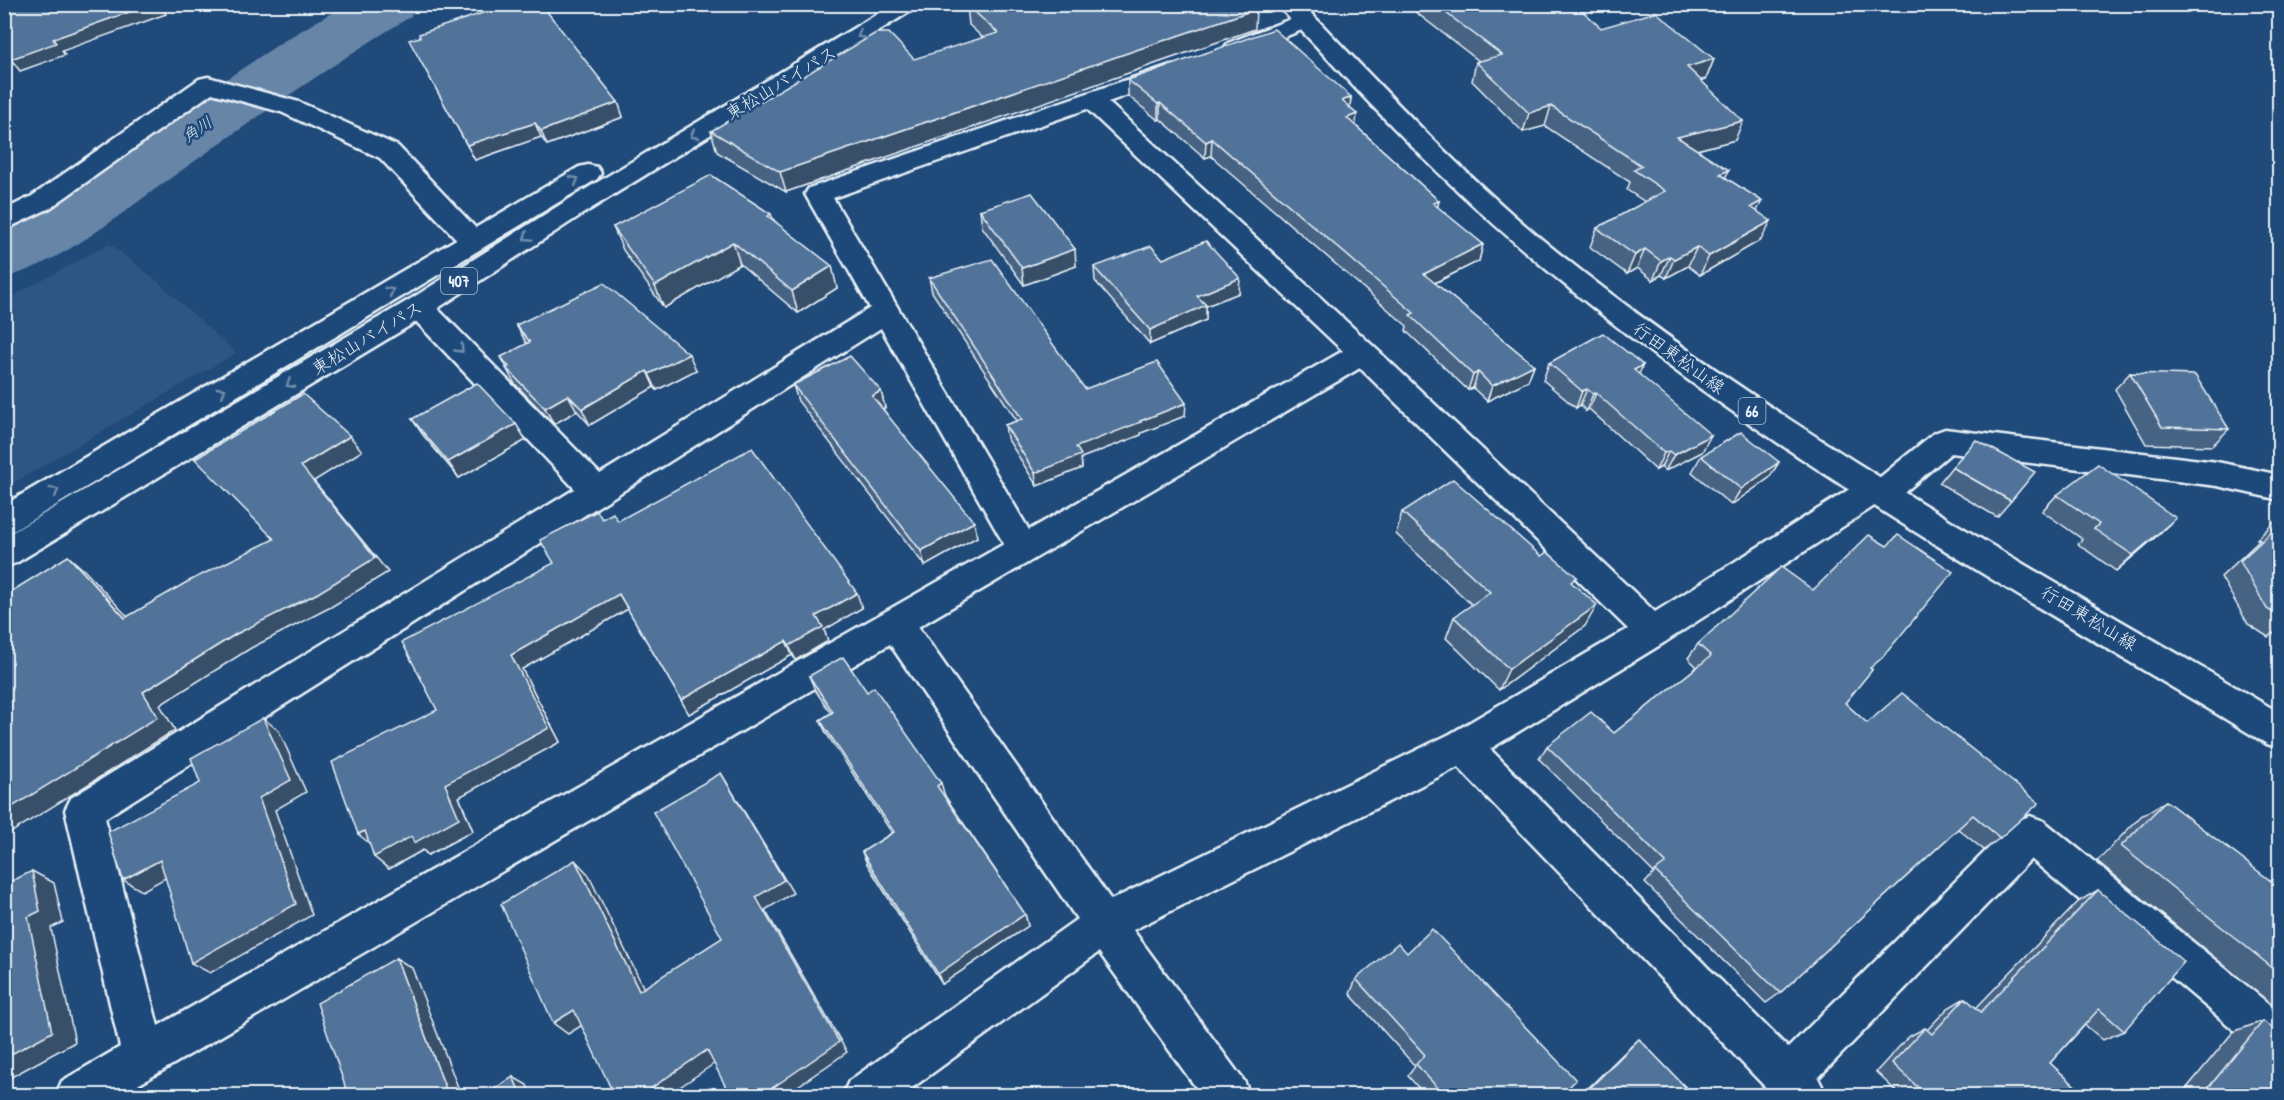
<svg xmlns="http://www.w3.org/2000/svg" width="2284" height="1100" font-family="'Patrick Hand','Klee One',sans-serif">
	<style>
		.built { fill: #2e5683 }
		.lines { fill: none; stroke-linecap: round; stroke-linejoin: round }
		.river { fill: #6685a7; fill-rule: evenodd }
		.minor-casing { stroke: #e8f1f8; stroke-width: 5 }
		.major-casing { stroke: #e8f1f8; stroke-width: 5 }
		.highway-casing { stroke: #e8f1f8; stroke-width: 5 }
		.minor { fill: #1f4a7a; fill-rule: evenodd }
		.major { fill: #1f4a7a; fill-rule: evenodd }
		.highway { fill: #1f4a7a; fill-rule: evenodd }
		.wall { fill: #466384; stroke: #e8f1f8; stroke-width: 1.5 }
		.shaded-wall { fill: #39506b; stroke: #e8f1f8; stroke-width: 1.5 }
		.building { fill: #517399; stroke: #e8f1f8; stroke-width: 1.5 }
		.oneway { stroke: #6f8dac }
		.labels { text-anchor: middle; stroke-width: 5; stroke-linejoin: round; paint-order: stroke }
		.far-water-label { font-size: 16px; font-style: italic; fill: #d4e1ec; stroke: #1f4a7a }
		.shield { fill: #1f4a7a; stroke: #acbfd2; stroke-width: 1.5 }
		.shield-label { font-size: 16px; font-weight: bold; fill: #e8f1f8 }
		.street-label { font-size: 18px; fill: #e8f1f8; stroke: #1f4a7a }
	</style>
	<rect width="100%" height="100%" fill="#1f4a7a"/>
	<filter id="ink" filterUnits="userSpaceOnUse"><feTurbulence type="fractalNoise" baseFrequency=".0167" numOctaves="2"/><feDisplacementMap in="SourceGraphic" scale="12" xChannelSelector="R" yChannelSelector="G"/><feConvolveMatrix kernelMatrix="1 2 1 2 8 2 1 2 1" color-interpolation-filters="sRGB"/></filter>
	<g filter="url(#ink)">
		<path class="built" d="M 110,244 L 157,281 L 236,353 L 5,488 L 5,300 Z"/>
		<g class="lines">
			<path class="river" d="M 346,4 L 418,4 L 410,17 C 329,66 253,120 175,175 C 122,212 68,260 4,278 L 4,223 L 25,213 L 282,42 Z"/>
			<defs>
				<g id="minor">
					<path d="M 1304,14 L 1312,16 L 1315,21 L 1312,26 L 1244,53 L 1228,53 L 1224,48 L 1228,43 Z"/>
					<path d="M 1170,65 L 1178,67 L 1182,72 L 1178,77 L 1108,102 L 1373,346 L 1655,612 L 1864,480 L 1879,478 L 1934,433 L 1945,429 L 2217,462 L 2280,475 L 2280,500 L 2217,486 L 1951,453 L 1892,503 L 1881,506 L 1876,505 L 1665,642 L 1490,749 L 1788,1048 L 2016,821 L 2030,816 L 2044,821 L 2280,1013 L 2280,1062 L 2265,1056 L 2031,859 L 1818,1078 L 1827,1096 L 1774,1096 L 1458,767 L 1133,930 L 1244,1081 L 1251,1096 L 1202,1096 L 1099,952 L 901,1096 L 842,1096 L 849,1081 L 1077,919 L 890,644 L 119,1096 L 55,1096 L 62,1081 L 120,1047 L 65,810 L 71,798 L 575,489 L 409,314 L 405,307 L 409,300 L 419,297 L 429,300 L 600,474 L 870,308 L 805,194 L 809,188 ZM 1087,109 L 1343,351 L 1029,530 L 833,198 ZM 881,328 L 1004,544 L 158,1026 L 105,818 ZM 1360,368 L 1628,629 L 1450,734 L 1111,900 L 918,627 Z"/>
					<path d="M 208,77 L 299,102 L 398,146 L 488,241 L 484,247 L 474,250 L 464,247 L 380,158 L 281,112 L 212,93 L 50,208 L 4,230 L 4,210 L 32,196 L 199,79 Z"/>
				</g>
				<path id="major" d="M 1278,4 L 1302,4 C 1384,89 1464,177 1556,251 C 1779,430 2032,569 2280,713 L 2280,748 L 2267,744 C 1960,559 1639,384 1389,123 C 1364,98 1340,72 1316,46 C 1303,32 1289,19 1278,4 Z"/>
				<g id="highway">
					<path d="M 894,4 L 922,4 L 584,213 L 429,314 L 16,563 L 4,567 L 4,537 L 409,300 L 566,201 Z"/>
					<path d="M 588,165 L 597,167 L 601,173 L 597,179 L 15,530 L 4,534 L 4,505 L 579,167 Z"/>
				</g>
			</defs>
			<use href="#minor" class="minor-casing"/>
			<use href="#major" class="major-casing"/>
			<use href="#highway" class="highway-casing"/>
			<use href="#minor" class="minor"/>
			<use href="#major" class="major"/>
			<use href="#highway" class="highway"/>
		</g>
		<g class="wall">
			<path d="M 1405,4 L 1539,4 L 1542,7 L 1601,28 L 1714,59 L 1706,79 L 1700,80 L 1735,140 L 1697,150 L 1725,177 L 1757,211 L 1761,240 L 1700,275 L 1688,266 L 1666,278 L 1661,275 L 1653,280 L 1637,268 L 1627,274 L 1590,247 L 1597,228 L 1645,202 L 1627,190 L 1630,182 L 1545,126 L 1523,132 L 1472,81 L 1476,62 L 1479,61 Z"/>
			<path d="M 967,5 L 1255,29 L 786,192 L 717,152 L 711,131 L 983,38 L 969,25 Z"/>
			<path d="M 417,54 L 618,102 L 623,117 L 547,145 L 541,137 L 475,160 Z"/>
			<path d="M 1128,80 L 1351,97 L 1350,108 L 1355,125 L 1439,201 L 1437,207 L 1483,244 L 1479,261 L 1435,283 L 1534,365 L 1528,381 L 1487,401 L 1473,388 L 1468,390 L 1406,331 L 1407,326 L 1211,156 L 1205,158 L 1160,119 L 1158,120 L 1128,96 Z"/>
			<path d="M 980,210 L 1076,266 L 1024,285 L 982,227 Z"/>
			<path d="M 771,214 L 773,219 L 837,288 L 798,313 L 740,264 L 664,308 L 623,250 L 613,227 Z"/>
			<path d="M 1163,259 L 1239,293 L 1206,306 L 1206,320 L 1150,344 L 1095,281 L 1094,267 Z"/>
			<path d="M 929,278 L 1085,389 L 1185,416 L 1141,433 L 1141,435 L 1081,458 L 1082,468 L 1037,486 L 1007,438 L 1005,425 L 1017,421 L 932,292 Z"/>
			<path d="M 516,325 L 696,370 L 657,390 L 654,387 L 590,425 L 577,411 L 554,424 L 515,384 L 506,368 L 507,368 L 501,357 L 527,344 Z"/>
			<path d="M 1549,363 L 1639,374 L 1702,452 L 1665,471 L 1661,467 L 1656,470 L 1589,409 L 1586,411 L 1580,405 L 1576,408 L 1543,380 Z"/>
			<path d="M 2130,373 L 2229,429 L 2212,446 L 2146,444 L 2115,389 Z"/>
			<path d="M 793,385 L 881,391 L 885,408 L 883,409 L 977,537 L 925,566 L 798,401 Z"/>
			<path d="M 412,419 L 526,440 L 459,478 L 423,435 Z"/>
			<path d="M 1701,456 L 1779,462 L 1769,478 L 1731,505 L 1692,472 Z"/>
			<path d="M 1952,467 L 2011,501 L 1997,517 L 1939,483 Z"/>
			<path d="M 2057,495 L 2159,534 L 2116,571 L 2078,544 L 2082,539 L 2042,511 Z"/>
			<path d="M 1402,512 L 1573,584 L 1585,626 L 1499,690 L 1446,638 L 1454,617 L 1472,605 L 1396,534 Z"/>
			<path d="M 2280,517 L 2280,637 L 2278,637 L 2273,633 L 2268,637 L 2248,624 L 2221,577 L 2260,540 L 2257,539 Z"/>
			<path d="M 602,519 L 618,521 L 862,608 L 824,630 L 828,641 L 796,660 L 792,655 L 689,714 L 628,609 L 522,669 L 560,742 L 459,797 L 473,831 L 428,855 L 423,850 L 389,869 L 374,857 L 437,710 L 554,563 Z"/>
			<path d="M 1698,644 L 1872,669 L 1845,703 L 1867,723 L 2000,838 L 1984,850 L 1958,829 L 1780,993 L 1766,1003 L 1645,883 L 1654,873 L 1539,759 L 1547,746 L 1614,733 L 1697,667 L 1688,658 Z"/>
			<path d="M 809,676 L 867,692 L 945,796 L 1025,914 L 1028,926 L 942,984 L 867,864 L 862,852 L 892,833 L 826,733 L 820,720 L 831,713 L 815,690 Z"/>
			<path d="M 2166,801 L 2280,888 L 2280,1011 L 2097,861 L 2141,816 Z"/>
			<path d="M 2098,890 L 2124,1031 L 2103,1040 L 2085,1025 L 2050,1063 L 2085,1095 L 1900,1095 L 1876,1072 L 1908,1037 L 1925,1028 L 1927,1030 L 1948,1008 L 1965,998 L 1976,1008 L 2078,902 Z"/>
			<path d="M 1407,953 L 1561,1095 L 1425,1095 L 1408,1076 L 1415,1066 L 1350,994 L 1356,979 Z"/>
			<path d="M 2263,1021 L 2280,1095 L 2181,1095 L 2233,1032 Z"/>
			<path d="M 1639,1039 L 1693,1095 L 1581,1095 L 1629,1048 Z"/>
		</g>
		<g class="shaded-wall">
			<path d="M 151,4 L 160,4 L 166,14 L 62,51 L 65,55 L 20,71 L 11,59 L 53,39 Z"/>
			<path d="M 1256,9 L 1255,29 L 786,192 L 780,172 Z"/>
			<path d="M 1714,59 L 1706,79 L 1679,86 L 1687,67 Z"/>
			<path d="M 1351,97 L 1349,114 L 1342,101 Z"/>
			<path d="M 618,102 L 623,117 L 547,145 L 541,131 Z"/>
			<path d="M 1160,103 L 1160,119 L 1158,120 L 1158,104 Z"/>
			<path d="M 1551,106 L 1545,126 L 1523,132 L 1529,113 Z"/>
			<path d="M 1357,114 L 1355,131 L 1347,118 Z"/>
			<path d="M 1743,121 L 1735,140 L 1669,157 L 1677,137 Z"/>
			<path d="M 535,123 L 541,137 L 475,160 L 467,145 Z"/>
			<path d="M 1212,139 L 1211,156 L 1205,158 L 1206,142 Z"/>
			<path d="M 1729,170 L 1720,189 L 1720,174 Z"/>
			<path d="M 1439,201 L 1435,217 L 1433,203 Z"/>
			<path d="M 1762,201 L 1752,221 L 1751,207 Z"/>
			<path d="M 1771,221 L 1761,240 L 1700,275 L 1709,256 Z"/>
			<path d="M 733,242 L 740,264 L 664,308 L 655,286 Z"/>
			<path d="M 1483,244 L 1479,261 L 1420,290 L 1424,274 Z"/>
			<path d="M 1697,247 L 1688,266 L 1666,278 L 1674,259 Z"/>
			<path d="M 1075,249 L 1076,266 L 1024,285 L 1022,268 Z"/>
			<path d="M 1645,249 L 1637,268 L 1627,274 L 1635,255 Z"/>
			<path d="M 1670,256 L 1661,275 L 1653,280 L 1661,261 Z"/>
			<path d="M 832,266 L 837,288 L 798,313 L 792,291 Z"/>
			<path d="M 1240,278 L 1239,293 L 1206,306 L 1206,320 L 1150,344 L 1150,330 L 1197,296 Z"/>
			<path d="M 689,354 L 696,370 L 657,390 L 649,374 Z"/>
			<path d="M 1534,365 L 1528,381 L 1487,401 L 1492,386 Z"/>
			<path d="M 1643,365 L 1636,381 L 1634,370 Z"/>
			<path d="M 647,371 L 654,387 L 590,425 L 582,409 Z"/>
			<path d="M 1478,372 L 1473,388 L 1468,390 L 1473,375 Z"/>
			<path d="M 1587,389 L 1580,405 L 1576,408 L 1582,391 Z"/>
			<path d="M 881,391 L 885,408 L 876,412 L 872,396 Z"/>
			<path d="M 1596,393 L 1589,409 L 1586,411 L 1593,394 Z"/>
			<path d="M 568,395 L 577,411 L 554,424 L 545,408 Z"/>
			<path d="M 1186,403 L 1185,416 L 1141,433 L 1141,435 L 1081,458 L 1082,468 L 1037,486 L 1035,473 L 1076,447 L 1140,421 Z"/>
			<path d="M 516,424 L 526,440 L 459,478 L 448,462 Z"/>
			<path d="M 1711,435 L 1702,452 L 1665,471 L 1674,455 Z"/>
			<path d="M 350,436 L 362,451 L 314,481 L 388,572 L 331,607 L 251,648 L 160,705 L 175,730 L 4,837 L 4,812 L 143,692 L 236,634 L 318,593 L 301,466 Z"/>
			<path d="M 1669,451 L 1661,467 L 1656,470 L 1664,453 Z"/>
			<path d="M 1779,462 L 1769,478 L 1731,505 L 1741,489 Z"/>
			<path d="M 2176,518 L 2159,534 L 2116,571 L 2133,555 Z"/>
			<path d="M 974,522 L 977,537 L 925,566 L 921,551 Z"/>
			<path d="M 68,556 L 85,571 L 142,632 L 125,618 Z"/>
			<path d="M 857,593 L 862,608 L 824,630 L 828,641 L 796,660 L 789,646 L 816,616 Z"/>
			<path d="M 619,594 L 628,609 L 522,669 L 560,742 L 459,797 L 473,831 L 428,855 L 423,850 L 389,869 L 374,857 L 445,784 L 511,655 Z"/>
			<path d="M 1597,605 L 1585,626 L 1499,690 L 1509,669 Z"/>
			<path d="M 786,641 L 792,655 L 689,714 L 681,700 Z"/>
			<path d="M 263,718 L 279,731 L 306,792 L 275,810 L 312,915 L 210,973 L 191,963 L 259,798 Z"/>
			<path d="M 721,773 L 793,893 L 765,910 L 847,1052 L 785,1095 L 762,1095 L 756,897 Z"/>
			<path d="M 941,783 L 945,796 L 941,798 L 937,786 Z"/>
			<path d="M 365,831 L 374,847 L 358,834 Z"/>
			<path d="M 160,860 L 178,871 L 142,891 L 123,880 Z"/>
			<path d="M 575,860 L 588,874 L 651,1003 L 639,991 Z"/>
			<path d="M 32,871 L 54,883 L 63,922 L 51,928 L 75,1042 L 4,1081 L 4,1058 L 28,917 Z"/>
			<path d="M 1025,914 L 1028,926 L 942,984 L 938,974 Z"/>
			<path d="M 396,958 L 412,968 L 461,1095 L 448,1095 Z"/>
			<path d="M 574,1010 L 589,1021 L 568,1034 L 553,1023 Z"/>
			<path d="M 707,1050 L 718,1061 L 668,1095 L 641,1095 Z"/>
			<path d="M 513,1077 L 527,1085 L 531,1095 L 521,1095 Z"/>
		</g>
		<g class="building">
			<path d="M 4,4 L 151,4 L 53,39 L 56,43 L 11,59 L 4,49 Z"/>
			<path d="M 510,4 L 541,4 L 618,102 L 541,131 L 535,123 L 467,145 L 409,40 L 420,37 L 419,34 Z"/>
			<path d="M 968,4 L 1251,4 L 1256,9 L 780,172 L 711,131 L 876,33 L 889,33 L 914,59 L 998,33 L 967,5 Z"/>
			<path d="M 1434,4 L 1539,4 L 1542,7 L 1550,4 L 1575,4 L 1601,28 L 1656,12 L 1714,59 L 1687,67 L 1743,121 L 1677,137 L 1729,170 L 1720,174 L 1762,201 L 1751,207 L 1771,221 L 1709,256 L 1697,247 L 1674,259 L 1670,256 L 1661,261 L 1645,249 L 1635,255 L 1597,228 L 1665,191 L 1634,170 L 1642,166 L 1551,106 L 1529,113 L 1476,62 L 1502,55 Z"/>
			<path d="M 1274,29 L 1351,97 L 1342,101 L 1357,114 L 1347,118 L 1439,201 L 1433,203 L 1483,244 L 1424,274 L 1534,365 L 1492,386 L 1478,372 L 1473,375 L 1410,315 L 1414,313 L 1212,139 L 1206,142 L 1160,103 L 1158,104 L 1128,80 Z"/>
			<path d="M 711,175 L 771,214 L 768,216 L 832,266 L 792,291 L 733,242 L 655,286 L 613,227 Z"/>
			<path d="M 1032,193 L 1075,249 L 1022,268 L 980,210 Z"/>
			<path d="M 1206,241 L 1240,278 L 1197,296 L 1206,305 L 1150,330 L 1094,267 L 1151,246 L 1163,259 Z"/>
			<path d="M 992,259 L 1085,389 L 1157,362 L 1186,403 L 1140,421 L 1141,422 L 1076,447 L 1081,455 L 1035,473 L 1005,425 L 1022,419 L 929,278 Z"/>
			<path d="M 604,283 L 689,354 L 649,374 L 647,371 L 582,409 L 568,395 L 545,408 L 506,368 L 509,367 L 501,357 L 530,342 L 516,325 Z"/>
			<path d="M 1603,333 L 1643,365 L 1634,370 L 1711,435 L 1674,455 L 1669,451 L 1664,453 L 1596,393 L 1593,394 L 1587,389 L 1582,391 L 1549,363 Z"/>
			<path d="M 850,356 L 881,391 L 872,396 L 974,522 L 921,551 L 793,385 Z"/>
			<path d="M 2130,373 L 2195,375 L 2229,429 L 2162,427 Z"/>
			<path d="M 477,383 L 516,424 L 448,462 L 412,419 Z"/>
			<path d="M 303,394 L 350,436 L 301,466 L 375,558 L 318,593 L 236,634 L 143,692 L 158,717 L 4,812 L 4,596 L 68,556 L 125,618 L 187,582 L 274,539 L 195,459 Z"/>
			<path d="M 1741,432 L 1779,462 L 1741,489 L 1701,456 Z"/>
			<path d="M 1976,440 L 2035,472 L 2011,501 L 1952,467 Z"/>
			<path d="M 752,448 L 857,593 L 816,616 L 823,627 L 789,646 L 786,641 L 681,700 L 619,594 L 511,655 L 549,728 L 445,784 L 459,818 L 414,843 L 412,836 L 374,857 L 365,831 L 358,834 L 332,762 L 437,710 L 402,642 L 554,563 L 540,540 L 597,511 L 602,519 L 613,513 L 618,521 Z"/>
			<path d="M 2098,464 L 2176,518 L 2133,555 L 2094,529 L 2099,524 L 2057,495 Z"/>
			<path d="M 1453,479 L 1541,556 L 1547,552 L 1577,577 L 1571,582 L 1597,605 L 1509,669 L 1454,617 L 1490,592 L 1402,512 Z"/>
			<path d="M 2280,519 L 2280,617 L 2267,609 L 2240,561 L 2279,525 L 2276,523 Z"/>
			<path d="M 1869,535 L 1887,546 L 1898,535 L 1953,572 L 1882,658 L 1870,668 L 1872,670 L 1845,703 L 1867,723 L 1902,693 L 2039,803 L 2000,838 L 1973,815 L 1780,993 L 1655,871 L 1666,863 L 1547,746 L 1591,712 L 1614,733 L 1711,656 L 1698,644 L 1781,567 L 1813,590 Z"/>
			<path d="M 843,657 L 867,692 L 874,687 L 941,783 L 937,786 L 1025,914 L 938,974 L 862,852 L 894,832 L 820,720 L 833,712 L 809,676 Z"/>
			<path d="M 263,718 L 291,780 L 259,798 L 296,904 L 191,963 L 160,860 L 123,880 L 108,832 L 200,783 L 191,758 Z"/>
			<path d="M 721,773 L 784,880 L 756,897 L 839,1042 L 762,1095 L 730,1095 L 707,1050 L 641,1095 L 614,1095 L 574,1010 L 553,1023 L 501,904 L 575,860 L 639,991 L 722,938 L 653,812 Z"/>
			<path d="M 2166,801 L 2280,888 L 2280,974 L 2121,846 Z"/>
			<path d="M 32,871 L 40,911 L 28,917 L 52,1032 L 4,1058 L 4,885 Z"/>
			<path d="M 2098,890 L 2184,962 L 2124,1031 L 2099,1009 L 2050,1063 L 2085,1095 L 1926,1095 L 1892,1063 L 1925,1028 L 1932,1034 L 1965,998 L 1981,1012 Z"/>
			<path d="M 1432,929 L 1576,1080 L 1561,1095 L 1444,1095 L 1416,1064 L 1425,1055 L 1356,979 L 1398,943 L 1407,953 Z"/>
			<path d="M 396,958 L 448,1095 L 348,1095 L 317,1003 Z"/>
			<path d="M 2263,1021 L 2280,1034 L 2280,1095 L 2219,1095 L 2209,1087 Z"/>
			<path d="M 1639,1039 L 1693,1095 L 1595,1095 L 1589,1089 Z"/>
			<path d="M 513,1077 L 521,1095 L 484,1095 Z"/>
		</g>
		<defs><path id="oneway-chevron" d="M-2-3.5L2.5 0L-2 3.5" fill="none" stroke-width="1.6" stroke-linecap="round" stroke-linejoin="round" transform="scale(1.5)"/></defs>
		<g class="oneway">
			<use href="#oneway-chevron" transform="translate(861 35) rotate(149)"/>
			<use href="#oneway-chevron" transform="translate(694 135) rotate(149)"/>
			<use href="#oneway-chevron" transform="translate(575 180) rotate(-31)"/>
			<use href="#oneway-chevron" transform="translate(527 237) rotate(147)"/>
			<use href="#oneway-chevron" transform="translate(390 291) rotate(-31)"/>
			<use href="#oneway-chevron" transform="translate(460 349) rotate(46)"/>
			<use href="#oneway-chevron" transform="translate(290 384) rotate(149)"/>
			<use href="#oneway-chevron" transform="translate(222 391) rotate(-31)"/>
			<use href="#oneway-chevron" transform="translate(55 491) rotate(-31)"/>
		</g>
	</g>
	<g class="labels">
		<g class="far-water-label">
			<text transform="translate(197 129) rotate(-34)" y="6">角川</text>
		</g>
		<g class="shield">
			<rect x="441" y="268" width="36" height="26" rx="4.5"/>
			<rect x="1738.5" y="398" width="27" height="26" rx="4.5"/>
		</g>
		<g class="shield-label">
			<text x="459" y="287">407</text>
			<text x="1752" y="417">66</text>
		</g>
		<g class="street-label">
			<text transform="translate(781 83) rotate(-31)" y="6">東松山バイパス</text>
			<text transform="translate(367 338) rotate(-31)" y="6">東松山バイパス</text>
			<text transform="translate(1679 358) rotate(36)" y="6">行田東松山線</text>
			<text transform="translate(2089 618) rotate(31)" y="6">行田東松山線</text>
		</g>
	</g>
	<rect width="2284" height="1100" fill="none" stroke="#1f4a7a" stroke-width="24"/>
	<rect x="12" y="12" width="2260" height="1076" fill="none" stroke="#e8f1f8" stroke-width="2" filter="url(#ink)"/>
</svg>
